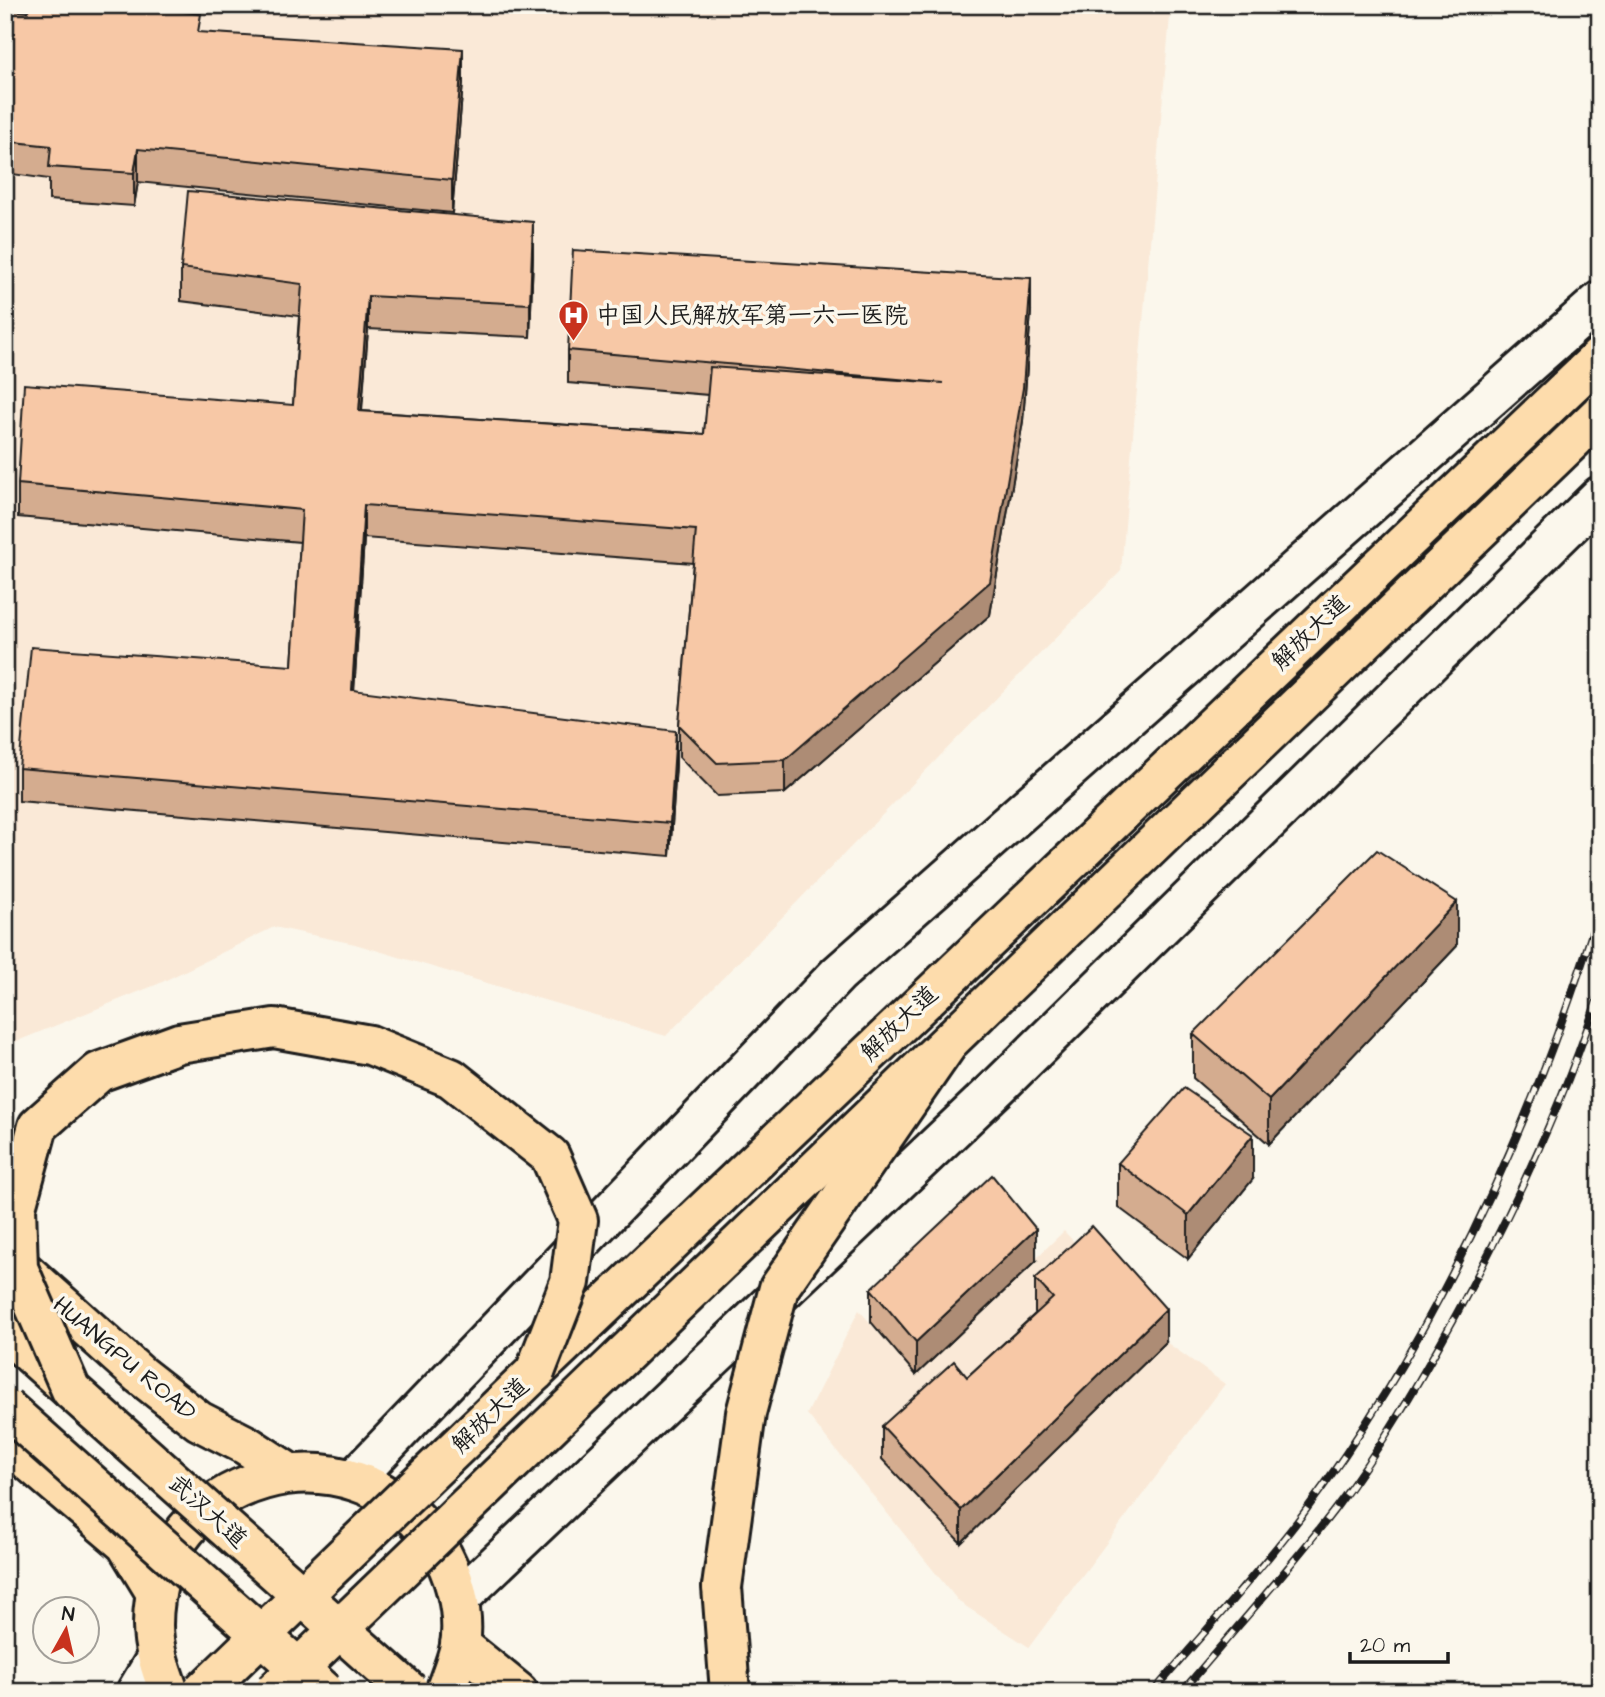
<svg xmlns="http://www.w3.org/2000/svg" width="1605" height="1697" font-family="'Architects Daughter','LXGW WenKai TC',sans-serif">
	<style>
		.built { fill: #fae9d7 }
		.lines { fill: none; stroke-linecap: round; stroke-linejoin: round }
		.secondary-casing { stroke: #1c1c1c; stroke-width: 44 }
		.primary-casing { stroke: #1c1c1c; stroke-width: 44 }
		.trunk-casing { stroke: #1c1c1c; stroke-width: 44 }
		.secondary { stroke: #fbf7ec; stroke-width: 38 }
		.primary { stroke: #fddcac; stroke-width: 38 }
		.trunk { stroke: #fddcac; stroke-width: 38 }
		.rail-casing { stroke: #1c1c1c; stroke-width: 8 }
		.rail { stroke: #fbf7ec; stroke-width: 5; stroke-dasharray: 16; stroke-linecap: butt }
		.primary-bridge-casing { stroke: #1c1c1c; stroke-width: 44; stroke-linecap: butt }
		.trunk-bridge-casing { stroke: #1c1c1c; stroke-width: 44; stroke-linecap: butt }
		.primary-bridge { stroke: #fddcac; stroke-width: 38 }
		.trunk-bridge { stroke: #fddcac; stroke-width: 38 }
		.wall { fill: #d4ac8f; stroke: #1c1c1c; stroke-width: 2 }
		.shaded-wall { fill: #ad8c74; stroke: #1c1c1c; stroke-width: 2 }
		.building { fill: #f7c8a6; stroke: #1c1c1c; stroke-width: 2 }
		.labels { text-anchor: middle; stroke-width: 7; stroke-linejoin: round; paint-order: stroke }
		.poi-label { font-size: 24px; fill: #1c1c1c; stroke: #fbf7ec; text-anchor: start }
		.street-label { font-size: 24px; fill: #1c1c1c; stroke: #fbf7ec }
	</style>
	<rect width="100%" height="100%" fill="#fbf7ec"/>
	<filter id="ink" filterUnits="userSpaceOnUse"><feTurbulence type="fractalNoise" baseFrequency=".0143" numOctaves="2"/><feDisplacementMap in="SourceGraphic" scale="14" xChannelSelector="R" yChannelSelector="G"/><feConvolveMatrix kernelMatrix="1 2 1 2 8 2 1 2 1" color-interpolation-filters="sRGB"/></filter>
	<g filter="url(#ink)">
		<g class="built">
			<path d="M 5,5 L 1171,5 L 1121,571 L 666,1036 L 355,944 L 274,927 L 158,984 L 5,1046 Z"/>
			<path d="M 1064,1231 L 1166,1342 L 1225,1384 L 1029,1647 L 959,1602 L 807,1414 L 859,1310 L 916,1375 Z"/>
		</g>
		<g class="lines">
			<defs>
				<g id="secondary">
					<path d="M 354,1479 L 838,974 L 1600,301"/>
					<path d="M 459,1599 L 998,1087 L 1600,496"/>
					<path d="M 136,1692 L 157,1657"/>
				</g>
				<g id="primary">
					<path d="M 12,1260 L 140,1375 L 199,1421 L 246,1445 L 289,1473"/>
					<path d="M 535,1372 L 1600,357"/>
					<path d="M 5,1441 L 126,1544 L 156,1593"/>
					<path d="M 460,1645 L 518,1692"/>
					<path d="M 169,1692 C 161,1670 153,1649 153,1625 C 153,1473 353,1417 436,1544 C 455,1573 465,1612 460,1646 C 457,1661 450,1677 445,1692"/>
				</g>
				<g id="trunk">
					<path d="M 5,1331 L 71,1390"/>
					<path d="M 722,1587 L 730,1692"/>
				</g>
			</defs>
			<use href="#secondary" class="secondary-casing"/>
			<use href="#primary" class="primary-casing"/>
			<use href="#trunk" class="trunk-casing"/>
			<use href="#secondary" class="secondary"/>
			<use href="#primary" class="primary"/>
			<use href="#trunk" class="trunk"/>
			<defs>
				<g id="rail">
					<path d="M 1153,1692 C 1203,1633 1256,1576 1303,1514 C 1438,1333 1533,1123 1600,908"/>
					<path d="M 1182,1692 C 1233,1631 1287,1572 1335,1509 C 1381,1448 1419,1382 1456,1315 C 1513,1211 1563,1104 1600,991"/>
				</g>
			</defs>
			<use href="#rail" class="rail-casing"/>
			<use href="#rail" class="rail"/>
			<defs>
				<g id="primary-bridge">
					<path d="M 202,1692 L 535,1372"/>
					<path d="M 274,1692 L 1600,414"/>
				</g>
				<g id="trunk-bridge">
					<path d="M 5,1407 L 325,1692"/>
					<path d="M 722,1587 L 746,1413 L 779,1288 L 947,1045"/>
					<path d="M 410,1692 L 71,1390 L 18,1268 L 16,1207 L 38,1126 L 99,1072 L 179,1043 L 274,1028 L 370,1045 L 451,1078 L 550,1156 L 578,1220 L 570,1282 L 535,1372"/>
				</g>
			</defs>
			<use href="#primary-bridge" class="primary-bridge-casing"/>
			<use href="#trunk-bridge" class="trunk-bridge-casing"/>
			<use href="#primary-bridge" class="primary-bridge"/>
			<use href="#trunk-bridge" class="trunk-bridge"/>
		</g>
		<g class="wall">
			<path d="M 5,10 L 201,33 L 463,82 L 452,213 L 138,182 L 134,206 L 49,200 L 49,179 L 5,173 Z"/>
			<path d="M 533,255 L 530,337 L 368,329 L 362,411 L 704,434 L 708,395 L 568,383 L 568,350 L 1031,311 L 1023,421 L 990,615 L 785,793 L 717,796 L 679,757 L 679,725 L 693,563 L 364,538 L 354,690 L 676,764 L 670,856 L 19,801 L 19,768 L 292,666 L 300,542 L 18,517 L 18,484 L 293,405 L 299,316 L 181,301 L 181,268 Z"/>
			<path d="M 1457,946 L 1269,1144 L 1193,1078 L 1193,1034 Z"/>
			<path d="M 1118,1163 L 1253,1179 L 1188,1259 L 1118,1207 Z"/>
			<path d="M 1036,1261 L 916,1375 L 871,1322 L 871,1289 Z"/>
			<path d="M 1035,1279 L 1166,1342 L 961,1543 L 882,1459 L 882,1426 L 967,1377 L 1036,1313 L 1035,1312 Z"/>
		</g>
		<g class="shaded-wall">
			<path d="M 463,49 L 463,82 L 452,213 L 452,180 Z"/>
			<path d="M 138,149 L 138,182 L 134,206 L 134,173 Z"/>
			<path d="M 533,222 L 533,255 L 530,337 L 530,304 Z"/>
			<path d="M 1031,278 L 1031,311 L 1023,421 L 990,615 L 785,793 L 785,760 Z"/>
			<path d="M 368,296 L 368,329 L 359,444 L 359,411 Z"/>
			<path d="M 364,505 L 364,538 L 352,723 L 352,690 Z"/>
			<path d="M 676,731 L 676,764 L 670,856 L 670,823 Z"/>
			<path d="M 1457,902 L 1457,946 L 1269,1144 L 1269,1100 Z"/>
			<path d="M 1253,1135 L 1253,1179 L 1188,1259 L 1188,1215 Z"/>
			<path d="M 1036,1229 L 1036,1261 L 916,1375 L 916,1342 Z"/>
			<path d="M 1166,1309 L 1166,1342 L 961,1543 L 961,1510 Z"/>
		</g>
		<g class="building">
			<path d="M 29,5 L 121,5 L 201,14 L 198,32 L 463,49 L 452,180 L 138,149 L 134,173 L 49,167 L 51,146 L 5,141 L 5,10 L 28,12 Z"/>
			<path d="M 188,191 L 533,222 L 530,304 L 368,296 L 359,411 L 704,434 L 710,367 L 943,383 L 568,350 L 573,250 L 1031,278 L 1023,388 L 990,582 L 785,760 L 717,763 L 679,725 L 696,530 L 364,505 L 352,690 L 676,731 L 670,823 L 19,768 L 31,647 L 292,666 L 302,510 L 18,484 L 24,384 L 293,405 L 302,284 L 181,268 Z"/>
			<path d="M 1377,850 L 1457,902 L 1269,1100 L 1193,1034 Z"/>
			<path d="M 1184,1088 L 1253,1135 L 1188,1215 L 1118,1163 Z"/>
			<path d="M 992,1175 L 1036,1229 L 916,1342 L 871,1289 Z"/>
			<path d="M 1092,1226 L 1166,1309 L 961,1510 L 882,1426 L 954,1361 L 967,1377 L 1053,1298 L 1035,1279 Z"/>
		</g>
	</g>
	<defs>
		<symbol id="hospital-pin" viewBox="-11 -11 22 30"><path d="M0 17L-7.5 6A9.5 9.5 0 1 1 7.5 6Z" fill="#c8321e" stroke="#fbf7ec"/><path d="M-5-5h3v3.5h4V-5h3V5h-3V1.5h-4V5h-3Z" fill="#fff"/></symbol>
	</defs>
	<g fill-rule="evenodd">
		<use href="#hospital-pin" x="556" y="298" width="35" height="47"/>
	</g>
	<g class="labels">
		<g class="poi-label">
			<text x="596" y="323">中国人民解放军第一六一医院</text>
		</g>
		<g class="street-label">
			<text transform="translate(1310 632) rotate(-44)" y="8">解放大道</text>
			<text transform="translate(899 1023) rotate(-44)" y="8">解放大道</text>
			<text transform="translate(125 1358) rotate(40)" y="8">HUANGPU ROAD</text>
			<text transform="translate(490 1415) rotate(-44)" y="8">解放大道</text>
			<text transform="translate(208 1511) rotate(42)" y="8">武汉大道</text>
		</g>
	</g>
	<rect width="1605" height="1697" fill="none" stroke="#fbf7ec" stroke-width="28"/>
	<rect x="14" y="14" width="1577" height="1669" fill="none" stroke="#1c1c1c" stroke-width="2.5" filter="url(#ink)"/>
	<g transform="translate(66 1630) rotate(8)"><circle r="33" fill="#fbf7ec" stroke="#a29f99" stroke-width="2"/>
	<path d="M0-5L12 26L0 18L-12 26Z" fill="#c8321e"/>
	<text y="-10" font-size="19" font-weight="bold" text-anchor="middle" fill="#1c1c1c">N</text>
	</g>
	<path d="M1350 1652v10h98v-10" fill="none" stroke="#1c1c1c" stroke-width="3.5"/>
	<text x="1360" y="1652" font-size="21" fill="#1c1c1c" stroke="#fbf7ec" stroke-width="5" paint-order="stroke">20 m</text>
</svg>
